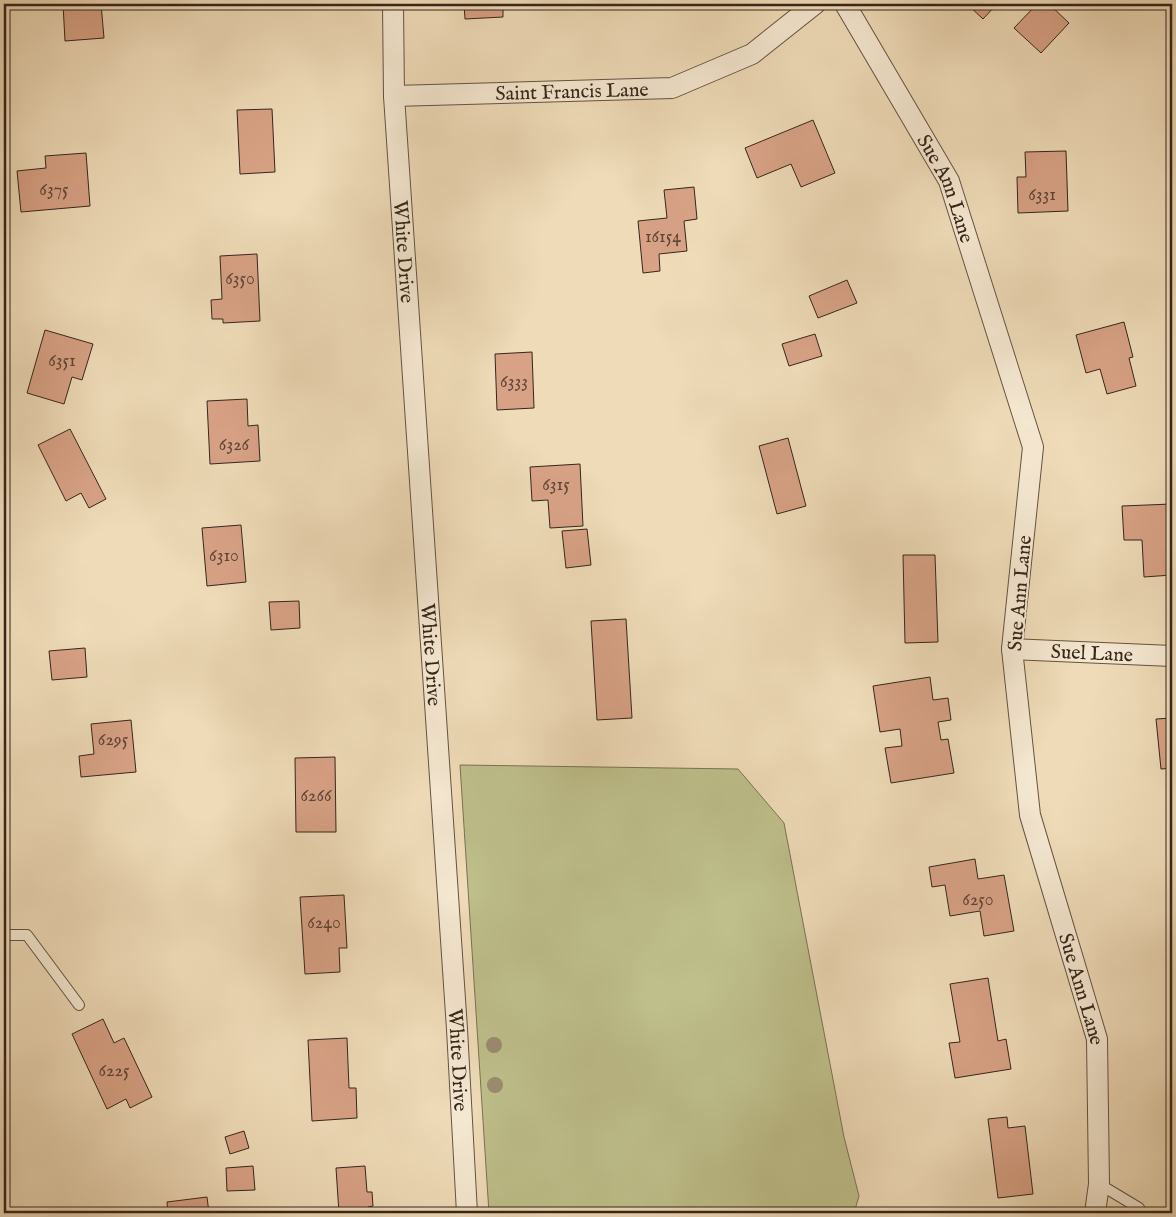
<svg xmlns="http://www.w3.org/2000/svg" width="1176" height="1217" font-family="'IM FELL English',serif">
	<style>
		.green { fill: #bebf8b; stroke: #7a7253 }
		.building { fill: #d8a286; stroke: #35261b }
		.lines { fill: none; stroke-linecap: round; stroke-linejoin: round }
		.lane-casing { stroke: #645342; stroke-width: 12 }
		.street-casing { stroke: #645342; stroke-width: 22 }
		.lane { stroke: #f5e8d1; stroke-width: 10 }
		.street { stroke: #f5e8d1; stroke-width: 20 }
		.tree { fill: #9b8c71 }
		.labels { text-anchor: middle; stroke-width: 4; stroke-linejoin: round; paint-order: stroke }
		.number-label { font-size: 18px; fill: #5e4536 }
		.street-label { font-size: 20px; fill: #35261b; stroke: #f5e8d1 }
	</style>
	<rect width="100%" height="100%" fill="#efdbb8"/>
	<filter id="stains"><feTurbulence type="fractalNoise" baseFrequency=".004" numOctaves="4"/><feColorMatrix values="0 0 0 0 .2 0 0 0 0 .09 0 0 0 0 .02 0 0 0 .5 -.17"/></filter>
	<radialGradient id="worn" r=".72"><stop offset=".6" stop-color="#630" stop-opacity="0"/><stop offset="1" stop-color="#630" stop-opacity=".3"/></radialGradient>
	<path class="green" d="M 460,765 L 738,769 L 784,823 L 844,1137 L 859,1196 L 854,1213 L 489,1213 Z"/>
	<g class="building">
		<path d="M 63,4 L 101,4 L 104,38 L 65,41 Z"/>
		<path d="M 464,4 L 517,4 L 518,7 L 503,8 L 503,17 L 465,19 Z"/>
		<path d="M 967,4 L 997,4 L 983,19 Z"/>
		<path d="M 1037,4 L 1049,4 L 1069,23 L 1041,53 L 1014,28 Z"/>
		<path d="M 272,109 L 275,172 L 240,174 L 237,110 Z"/>
		<path d="M 813,120 L 835,173 L 801,187 L 791,164 L 757,178 L 745,148 Z"/>
		<path d="M 1066,151 L 1068,211 L 1018,213 L 1017,177 L 1026,177 L 1025,152 Z"/>
		<path d="M 86,153 L 90,206 L 21,212 L 17,171 L 46,168 L 45,156 Z"/>
		<path d="M 694,187 L 697,219 L 684,221 L 687,251 L 659,254 L 660,271 L 643,273 L 638,221 L 667,218 L 664,190 Z"/>
		<path d="M 257,254 L 260,321 L 223,323 L 223,319 L 212,319 L 211,300 L 222,299 L 220,256 Z"/>
		<path d="M 847,280 L 857,303 L 818,318 L 809,296 Z"/>
		<path d="M 1124,322 L 1133,357 L 1129,358 L 1136,386 L 1107,394 L 1100,369 L 1086,373 L 1076,335 Z"/>
		<path d="M 45,330 L 93,344 L 82,380 L 72,377 L 64,404 L 27,393 Z"/>
		<path d="M 815,334 L 822,356 L 789,366 L 782,344 Z"/>
		<path d="M 532,352 L 534,408 L 497,410 L 495,354 Z"/>
		<path d="M 247,399 L 248,426 L 258,425 L 260,461 L 210,464 L 207,401 Z"/>
		<path d="M 70,429 L 106,499 L 89,508 L 81,493 L 66,501 L 38,445 Z"/>
		<path d="M 788,438 L 806,506 L 777,514 L 759,446 Z"/>
		<path d="M 580,464 L 583,526 L 550,528 L 548,500 L 532,501 L 530,467 Z"/>
		<path d="M 1172,504 L 1172,575 L 1144,577 L 1142,540 L 1124,540 L 1122,506 Z"/>
		<path d="M 241,525 L 246,582 L 207,586 L 202,528 Z"/>
		<path d="M 587,529 L 591,565 L 566,568 L 562,531 Z"/>
		<path d="M 903,555 L 935,555 L 938,642 L 905,643 Z"/>
		<path d="M 299,601 L 300,628 L 271,630 L 269,602 Z"/>
		<path d="M 626,619 L 632,718 L 597,720 L 591,621 Z"/>
		<path d="M 85,648 L 87,677 L 52,680 L 49,651 Z"/>
		<path d="M 930,677 L 933,700 L 948,698 L 951,720 L 938,722 L 941,740 L 948,739 L 954,773 L 891,783 L 885,748 L 902,746 L 900,729 L 880,732 L 873,686 Z"/>
		<path d="M 1172,718 L 1172,768 L 1161,769 L 1156,719 Z"/>
		<path d="M 131,720 L 136,772 L 81,777 L 79,756 L 94,754 L 91,724 Z"/>
		<path d="M 335,757 L 336,832 L 296,832 L 295,758 Z"/>
		<path d="M 975,859 L 978,879 L 1004,875 L 1014,931 L 984,936 L 980,911 L 950,916 L 945,885 L 932,887 L 929,867 Z"/>
		<path d="M 344,895 L 347,948 L 339,948 L 340,972 L 305,974 L 300,897 Z"/>
		<path d="M 988,978 L 998,1041 L 1006,1039 L 1011,1069 L 955,1078 L 949,1043 L 960,1042 L 950,984 Z"/>
		<path d="M 103,1019 L 114,1043 L 124,1038 L 152,1097 L 130,1108 L 126,1099 L 107,1109 L 72,1034 Z"/>
		<path d="M 347,1038 L 349,1088 L 356,1088 L 357,1118 L 312,1121 L 308,1040 Z"/>
		<path d="M 1007,1117 L 1008,1128 L 1025,1126 L 1033,1194 L 998,1198 L 988,1119 Z"/>
		<path d="M 244,1131 L 249,1148 L 230,1154 L 225,1137 Z"/>
		<path d="M 253,1166 L 255,1190 L 227,1191 L 226,1168 Z"/>
		<path d="M 365,1166 L 367,1192 L 372,1192 L 373,1206 L 368,1207 L 368,1213 L 339,1213 L 336,1168 Z"/>
		<path d="M 207,1197 L 209,1213 L 168,1213 L 167,1202 Z"/>
	</g>
	<g class="lines">
		<defs>
			<g id="lane">
				<path d="M 4,935 L 27,935 L 79,1005"/>
				<path d="M 1099,1184 L 1139,1208 L 1142,1213"/>
			</g>
			<g id="street">
				<path id="s1" d="M 393,4 L 394,96 L 457,1029 L 467,1213"/>
				<path id="s2" d="M 845,4 L 949,181 L 1033,447 L 1012,649 L 1030,815 L 1097,1039 L 1099,1184 L 1095,1213"/>
				<path id="s3" d="M 394,96 L 672,88 L 752,54 L 815,4"/>
				<path id="s4" d="M 1012,649 L 1172,656"/>
			</g>
		</defs>
		<use href="#lane" class="lane-casing"/>
		<use href="#street" class="street-casing"/>
		<use href="#lane" class="lane"/>
		<use href="#street" class="street"/>
	</g>
	<g class="tree">
		<circle cx="494" cy="1045" r="8"/>
		<circle cx="495" cy="1085" r="8"/>
	</g>
	<g class="labels">
		<g class="number-label">
			<text x="54" y="195">6375</text>
			<text x="1042" y="200">6331</text>
			<text x="663" y="242">16154</text>
			<text x="240" y="284">6350</text>
			<text x="62" y="366">6351</text>
			<text x="514" y="387">6333</text>
			<text x="234" y="450">6326</text>
			<text x="556" y="490">6315</text>
			<text x="224" y="561">6310</text>
			<text x="113" y="745">6295</text>
			<text x="316" y="801">6266</text>
			<text x="978" y="905">6250</text>
			<text x="324" y="928">6240</text>
			<text x="114" y="1076">6225</text>
		</g>
		<g class="street-label">
			<text dy="7" stroke="none"><textPath href="#s3" startOffset="178">Saint Francis Lane</textPath></text>
			<text dy="7" stroke="none"><textPath href="#s2" startOffset="211">Sue Ann Lane</textPath></text>
			<text dy="7" stroke="none"><textPath href="#s1" startOffset="248">White Drive</textPath></text>
			<text transform="translate(1019 593) rotate(-85)" y="7">Sue Ann Lane</text>
			<text dy="7" stroke="none"><textPath href="#s4" startOffset="80">Suel Lane</textPath></text>
			<text dy="7" stroke="none"><textPath href="#s1" startOffset="652">White Drive</textPath></text>
			<text dy="7" stroke="none"><textPath href="#s2" startOffset="1036">Sue Ann Lane</textPath></text>
			<text dy="7" stroke="none"><textPath href="#s1" startOffset="1058">White Drive</textPath></text>
		</g>
	</g>
	<rect width="1176" height="1217" fill="none" stroke="#efdbb8" stroke-width="20"/>
	<rect x="5" y="5" width="1166" height="1207" fill="none" stroke="#35261b" stroke-width="2.5"/>
	<rect x="10" y="10" width="1156" height="1197" fill="none" stroke="#35261b"/>
	<rect width="100%" height="100%" filter="url(#stains)"/>
	<rect width="100%" height="100%" fill="url(#worn)"/>
</svg>
